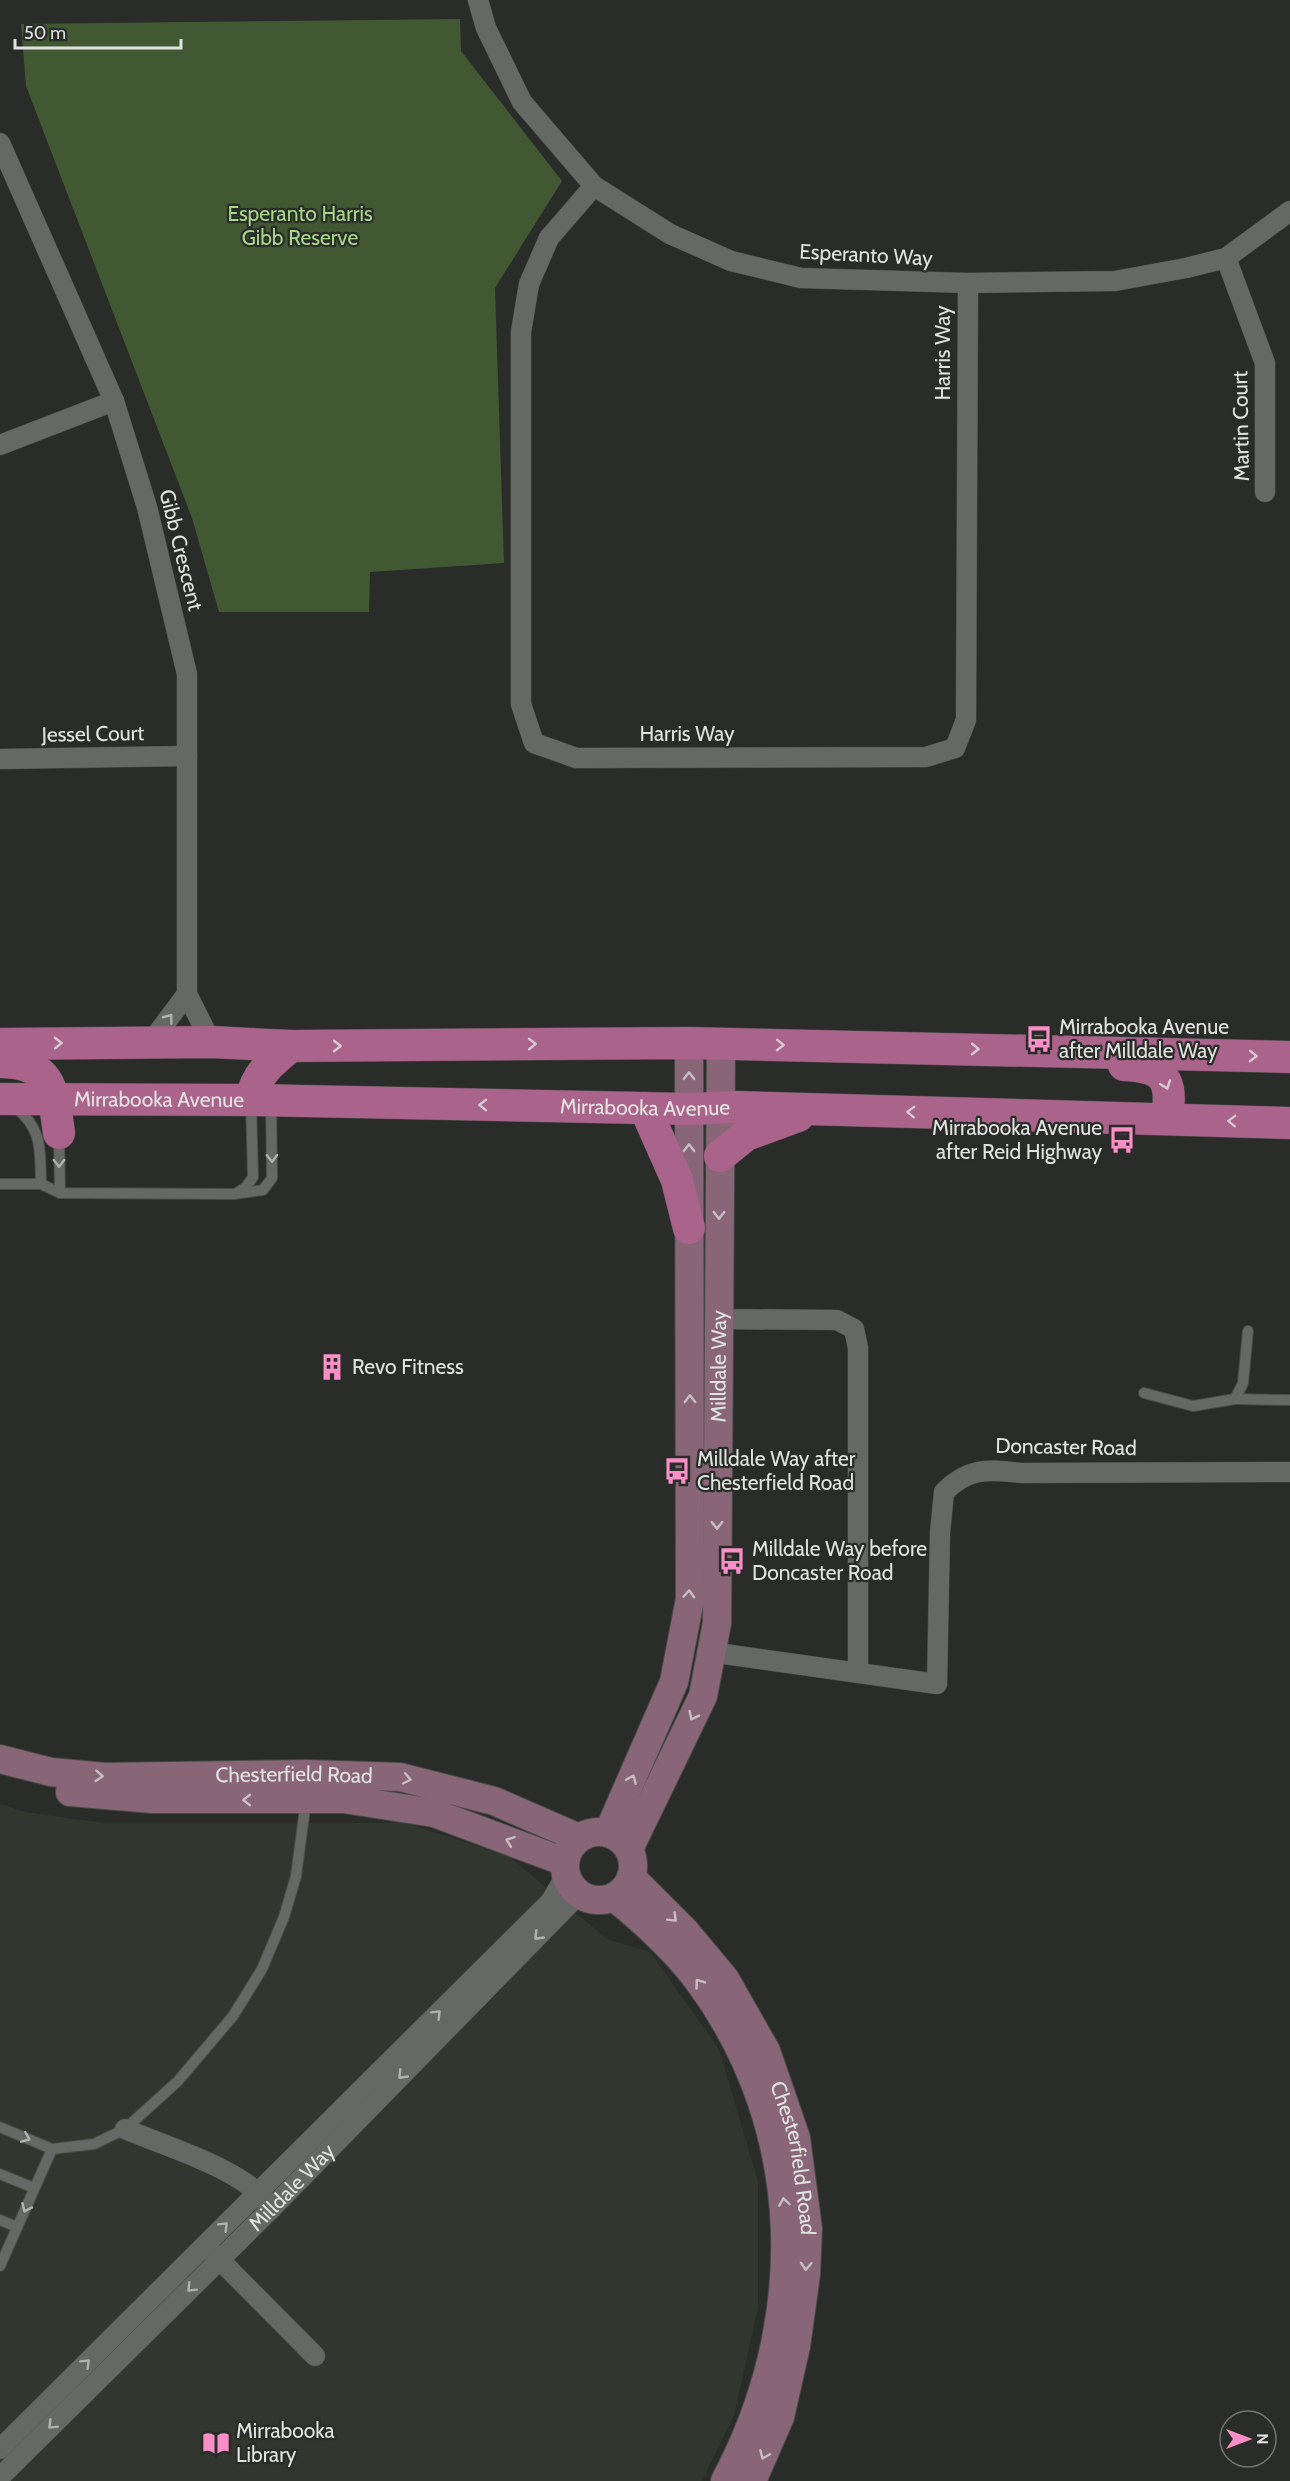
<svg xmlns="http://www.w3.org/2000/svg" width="1290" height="2481" font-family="Cabin,sans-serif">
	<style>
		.built { fill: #31372e }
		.green { fill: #415833 }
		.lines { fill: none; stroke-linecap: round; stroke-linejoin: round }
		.lane-casing { stroke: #494b48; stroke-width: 12 }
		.street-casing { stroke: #494b48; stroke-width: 21 }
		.secondary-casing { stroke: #494b48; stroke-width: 30 }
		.primary-casing { stroke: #494b48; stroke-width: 33 }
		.lane { stroke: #656864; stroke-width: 10 }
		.street { stroke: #656864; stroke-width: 20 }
		.secondary { stroke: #867; stroke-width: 28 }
		.primary { stroke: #aa638a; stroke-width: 32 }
		.oneway { stroke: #afb2ae }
		.oneway2 { stroke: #d6c9cf }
		.oneway3 { stroke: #c6bec0 }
		.labels { text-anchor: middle; stroke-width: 4.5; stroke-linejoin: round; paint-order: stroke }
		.park-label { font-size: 21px; fill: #a5d987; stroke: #2a2c29 }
		.street-label { font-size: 21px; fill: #e1e3e0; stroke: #2a2c29 }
		.poi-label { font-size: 21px; fill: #e1e3e0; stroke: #2a2c29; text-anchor: start }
	</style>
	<rect width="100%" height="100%" fill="#2a2c29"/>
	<path class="built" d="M 0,1804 L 25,1812 L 104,1823 L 406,1823 L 510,1857 L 607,1939 L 650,1952 L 719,2049 L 758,2182 L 758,2308 L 734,2415 L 702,2481 L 0,2481 Z"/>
	<path class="green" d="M 460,19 L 461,51 L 562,181 L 495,288 L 504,563 L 370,572 L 369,612 L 219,612 L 192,518 L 26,86 L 21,24 Z"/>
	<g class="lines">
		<defs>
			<g id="lane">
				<path d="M 15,1107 C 43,1129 40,1151 41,1184"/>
				<path d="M 59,1137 L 60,1193"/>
				<path d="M 0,1184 L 41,1184 L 60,1193 L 234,1194 L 263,1190 L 272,1178 L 271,1103"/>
				<path d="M 237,1193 L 246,1187 L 253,1177 L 251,1102"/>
				<path d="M 1144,1393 L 1193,1406 L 1235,1399 L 1243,1383 L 1248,1331"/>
				<path d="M 1235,1399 L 1290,1400"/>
				<path d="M 0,2127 L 52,2149 L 94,2144 L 125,2129 L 178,2081 L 233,2016 L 262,1969 L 284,1917 L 296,1876 L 306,1801"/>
				<path d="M 0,2174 L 34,2188"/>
				<path d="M 0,2220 L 17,2227"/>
				<path d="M 0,2266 L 52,2149"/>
			</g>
			<g id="street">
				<path d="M 478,0 L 486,28 L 522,102 L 594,186 L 670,234 L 731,261 L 801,278 L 968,283 L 1115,281 L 1186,268 L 1226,258 L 1290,211"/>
				<path d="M 0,143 L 114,401 L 147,507 L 187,674 L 187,994 L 211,1042"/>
				<path d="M 594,186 L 549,238 L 529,284 L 521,332 L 521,704 L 534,743 L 576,758 L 926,757 L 955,748 L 966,720 L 968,283"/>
				<path d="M 1226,258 L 1265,363 L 1265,492"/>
				<path d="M 0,445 L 114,401"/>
				<path d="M 0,759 L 187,756"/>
				<path d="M 151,1042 L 187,994"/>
				<path d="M 719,1319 L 837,1320 L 854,1329 L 858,1348 L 858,1673"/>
				<path d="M 710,1652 L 937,1684 L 940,1533 L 944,1492 C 970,1466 989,1470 1023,1473 L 1290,1472"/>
				<path d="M 125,2129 C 165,2146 239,2168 266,2201"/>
				<path d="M 211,2251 L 315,2356"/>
				<path d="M 0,2449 L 551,1901 L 566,1875"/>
				<path id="s1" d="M 0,2477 L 272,2208 L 579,1894"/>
			</g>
			<g id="secondary">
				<path id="s2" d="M 0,1759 L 51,1772 L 105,1777 L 307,1774 L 400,1777 L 494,1801 L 579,1838"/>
				<path d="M 70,1792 L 153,1799 L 344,1799 L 434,1813 L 565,1862"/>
				<circle cx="599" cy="1866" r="34"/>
				<path d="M 608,1833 L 674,1682 L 690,1599 L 689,1043"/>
				<path id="s3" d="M 629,1849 L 703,1696 L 717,1623 L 721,1044"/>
				<path id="s4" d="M 631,1877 L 685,1931 L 725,1979 L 766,2051 L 796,2138 L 808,2229 L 806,2274 L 796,2346 L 780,2417 L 752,2481"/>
				<path d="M 614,1897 C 646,1923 676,1950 700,1983 C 808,2131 810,2322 725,2481"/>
			</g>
			<g id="primary">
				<path d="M 0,1044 L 211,1042 L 291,1046 L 689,1043 L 1290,1057"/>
				<path d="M 0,1062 C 52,1062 53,1090 59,1133"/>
				<path d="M 1124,1065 C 1165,1067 1173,1079 1167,1119"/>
				<path id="s5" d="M 0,1099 L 251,1100 L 689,1109 L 738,1107 L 1290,1123"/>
				<path d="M 251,1100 C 256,1074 271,1062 291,1046"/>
				<path d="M 645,1108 L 677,1180 L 689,1228"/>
				<path d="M 720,1156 L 746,1135 L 798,1116"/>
			</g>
		</defs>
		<use href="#lane" class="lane-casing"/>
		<use href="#street" class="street-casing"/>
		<use href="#secondary" class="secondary-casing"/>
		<use href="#primary" class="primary-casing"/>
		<use href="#lane" class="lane"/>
		<use href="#street" class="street"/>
		<use href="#secondary" class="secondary"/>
		<use href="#primary" class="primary"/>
	</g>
	<defs><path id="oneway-chevron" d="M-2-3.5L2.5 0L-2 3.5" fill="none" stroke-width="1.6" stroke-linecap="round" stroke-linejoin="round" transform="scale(1.5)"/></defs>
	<g class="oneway">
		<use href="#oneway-chevron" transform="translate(169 1018) rotate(-53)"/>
		<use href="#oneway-chevron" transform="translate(272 1158) rotate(89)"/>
		<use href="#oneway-chevron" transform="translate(59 1163) rotate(90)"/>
		<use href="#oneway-chevron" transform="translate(538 1936) rotate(134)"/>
		<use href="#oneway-chevron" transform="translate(437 2014) rotate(-45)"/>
		<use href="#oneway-chevron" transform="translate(402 2075) rotate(134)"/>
		<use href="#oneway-chevron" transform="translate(26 2138) rotate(23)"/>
		<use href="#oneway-chevron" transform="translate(26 2208) rotate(114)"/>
		<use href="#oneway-chevron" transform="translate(224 2226) rotate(-45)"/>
		<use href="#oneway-chevron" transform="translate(191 2288) rotate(135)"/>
		<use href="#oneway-chevron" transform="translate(86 2363) rotate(-45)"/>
		<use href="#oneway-chevron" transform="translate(52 2425) rotate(135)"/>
	</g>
	<g class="oneway2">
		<use href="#oneway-chevron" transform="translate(58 1043) rotate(-1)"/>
		<use href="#oneway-chevron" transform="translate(532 1044) rotate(-1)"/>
		<use href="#oneway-chevron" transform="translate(780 1045) rotate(1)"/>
		<use href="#oneway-chevron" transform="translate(337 1046)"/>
		<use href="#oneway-chevron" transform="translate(975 1049) rotate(1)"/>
		<use href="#oneway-chevron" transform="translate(1253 1056) rotate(1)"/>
		<use href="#oneway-chevron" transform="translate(1166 1085) rotate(70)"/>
		<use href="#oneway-chevron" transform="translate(483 1105) rotate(-179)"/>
		<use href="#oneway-chevron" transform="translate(911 1112) rotate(-178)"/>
		<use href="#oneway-chevron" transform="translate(1232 1121) rotate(-178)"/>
	</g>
	<g class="oneway3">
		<use href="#oneway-chevron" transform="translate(689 1076) rotate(-90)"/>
		<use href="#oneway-chevron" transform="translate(689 1148) rotate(-90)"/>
		<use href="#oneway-chevron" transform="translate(719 1215) rotate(90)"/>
		<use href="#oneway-chevron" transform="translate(690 1399) rotate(-90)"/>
		<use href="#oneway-chevron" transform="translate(717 1525) rotate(90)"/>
		<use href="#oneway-chevron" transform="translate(689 1594) rotate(-87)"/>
		<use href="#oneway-chevron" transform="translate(693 1716) rotate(116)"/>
		<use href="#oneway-chevron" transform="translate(99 1776) rotate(4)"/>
		<use href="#oneway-chevron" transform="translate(407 1779) rotate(12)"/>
		<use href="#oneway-chevron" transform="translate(632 1779) rotate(-67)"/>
		<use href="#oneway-chevron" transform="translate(247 1800) rotate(180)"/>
		<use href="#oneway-chevron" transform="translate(510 1841) rotate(-159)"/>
		<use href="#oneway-chevron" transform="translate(673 1918) rotate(45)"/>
		<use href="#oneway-chevron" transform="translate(699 1983) rotate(-126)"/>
		<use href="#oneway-chevron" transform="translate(784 2202) rotate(-98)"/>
		<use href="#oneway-chevron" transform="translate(806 2266) rotate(93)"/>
		<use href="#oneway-chevron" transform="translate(764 2455) rotate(113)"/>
	</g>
	<defs>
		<symbol id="bus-bare" viewBox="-9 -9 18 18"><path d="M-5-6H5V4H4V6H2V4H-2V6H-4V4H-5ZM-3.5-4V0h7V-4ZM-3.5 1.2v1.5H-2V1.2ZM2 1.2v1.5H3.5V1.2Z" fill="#fa8fc8" stroke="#2a2c29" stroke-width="2.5" paint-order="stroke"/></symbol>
		<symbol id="building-bare" viewBox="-9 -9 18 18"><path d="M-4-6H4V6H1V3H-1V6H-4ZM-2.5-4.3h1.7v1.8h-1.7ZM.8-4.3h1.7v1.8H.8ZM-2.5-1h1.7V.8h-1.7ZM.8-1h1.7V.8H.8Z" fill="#fa8fc8" stroke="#2a2c29" stroke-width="2.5" paint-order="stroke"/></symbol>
		<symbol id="library-bare" viewBox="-9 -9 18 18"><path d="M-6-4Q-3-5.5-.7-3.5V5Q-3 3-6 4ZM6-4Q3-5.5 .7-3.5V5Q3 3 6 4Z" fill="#fa8fc8" stroke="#2a2c29" stroke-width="2.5" paint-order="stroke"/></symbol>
	</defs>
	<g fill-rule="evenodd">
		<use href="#bus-bare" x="1020" y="1020" width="38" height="38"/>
		<use href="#bus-bare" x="1103" y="1121" width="38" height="38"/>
		<use href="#building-bare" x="313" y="1348" width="38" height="38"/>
		<use href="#bus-bare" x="658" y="1452" width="38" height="38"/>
		<use href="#bus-bare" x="713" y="1542" width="38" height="38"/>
		<use href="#library-bare" x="197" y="2424" width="38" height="38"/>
	</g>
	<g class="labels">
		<g class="park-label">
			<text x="300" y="221">Esperanto Harris<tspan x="300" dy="24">Gibb Reserve</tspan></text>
		</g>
		<g class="street-label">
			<text transform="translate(866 255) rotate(3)" y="7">Esperanto Way</text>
			<text transform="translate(943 353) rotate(-90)" y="7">Harris Way</text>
			<text transform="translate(1241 426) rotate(-91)" y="7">Martin Court</text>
			<text transform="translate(181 550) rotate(76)" y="7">Gibb Crescent</text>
			<text transform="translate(93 734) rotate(-1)" y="7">Jessel Court</text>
			<text x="687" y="741">Harris Way</text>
			<text dy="7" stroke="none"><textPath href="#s5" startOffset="159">Mirrabooka Avenue</textPath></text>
			<text dy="7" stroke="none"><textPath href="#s5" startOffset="645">Mirrabooka Avenue</textPath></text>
			<text dy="7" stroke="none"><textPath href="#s3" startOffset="501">Milldale Way</textPath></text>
			<text transform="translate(1066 1447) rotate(1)" y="7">Doncaster Road</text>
			<text dy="7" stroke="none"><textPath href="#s2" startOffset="296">Chesterfield Road</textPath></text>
			<text dy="7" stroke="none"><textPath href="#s4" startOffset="333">Chesterfield Road</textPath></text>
			<text dy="7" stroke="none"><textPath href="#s1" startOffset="411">Milldale Way</textPath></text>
		</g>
		<g class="poi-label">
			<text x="1059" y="1034">Mirrabooka Avenue<tspan x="1059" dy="24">after Milldale Way</tspan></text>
			<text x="1102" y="1135" text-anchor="end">Mirrabooka Avenue<tspan x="1102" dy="24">after Reid Highway</tspan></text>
			<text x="352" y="1374">Revo Fitness</text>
			<text x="697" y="1466">Milldale Way after<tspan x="697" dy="24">Chesterfield Road</tspan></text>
			<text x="752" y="1556">Milldale Way before<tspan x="752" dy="24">Doncaster Road</tspan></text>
			<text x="236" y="2438">Mirrabooka<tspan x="236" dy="24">Library</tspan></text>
		</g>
	</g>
	<g transform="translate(1248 2439) rotate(90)"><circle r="28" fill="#2a2c29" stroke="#737572" stroke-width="1.5"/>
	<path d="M0-4.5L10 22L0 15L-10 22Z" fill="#fa8fc8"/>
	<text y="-9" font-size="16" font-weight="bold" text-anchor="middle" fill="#e1e3e0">N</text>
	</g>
	<path d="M15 39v9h166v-9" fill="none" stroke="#e1e3e0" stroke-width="3"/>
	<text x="24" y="39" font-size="18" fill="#e1e3e0" stroke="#2a2c29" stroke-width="4.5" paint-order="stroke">50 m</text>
</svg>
